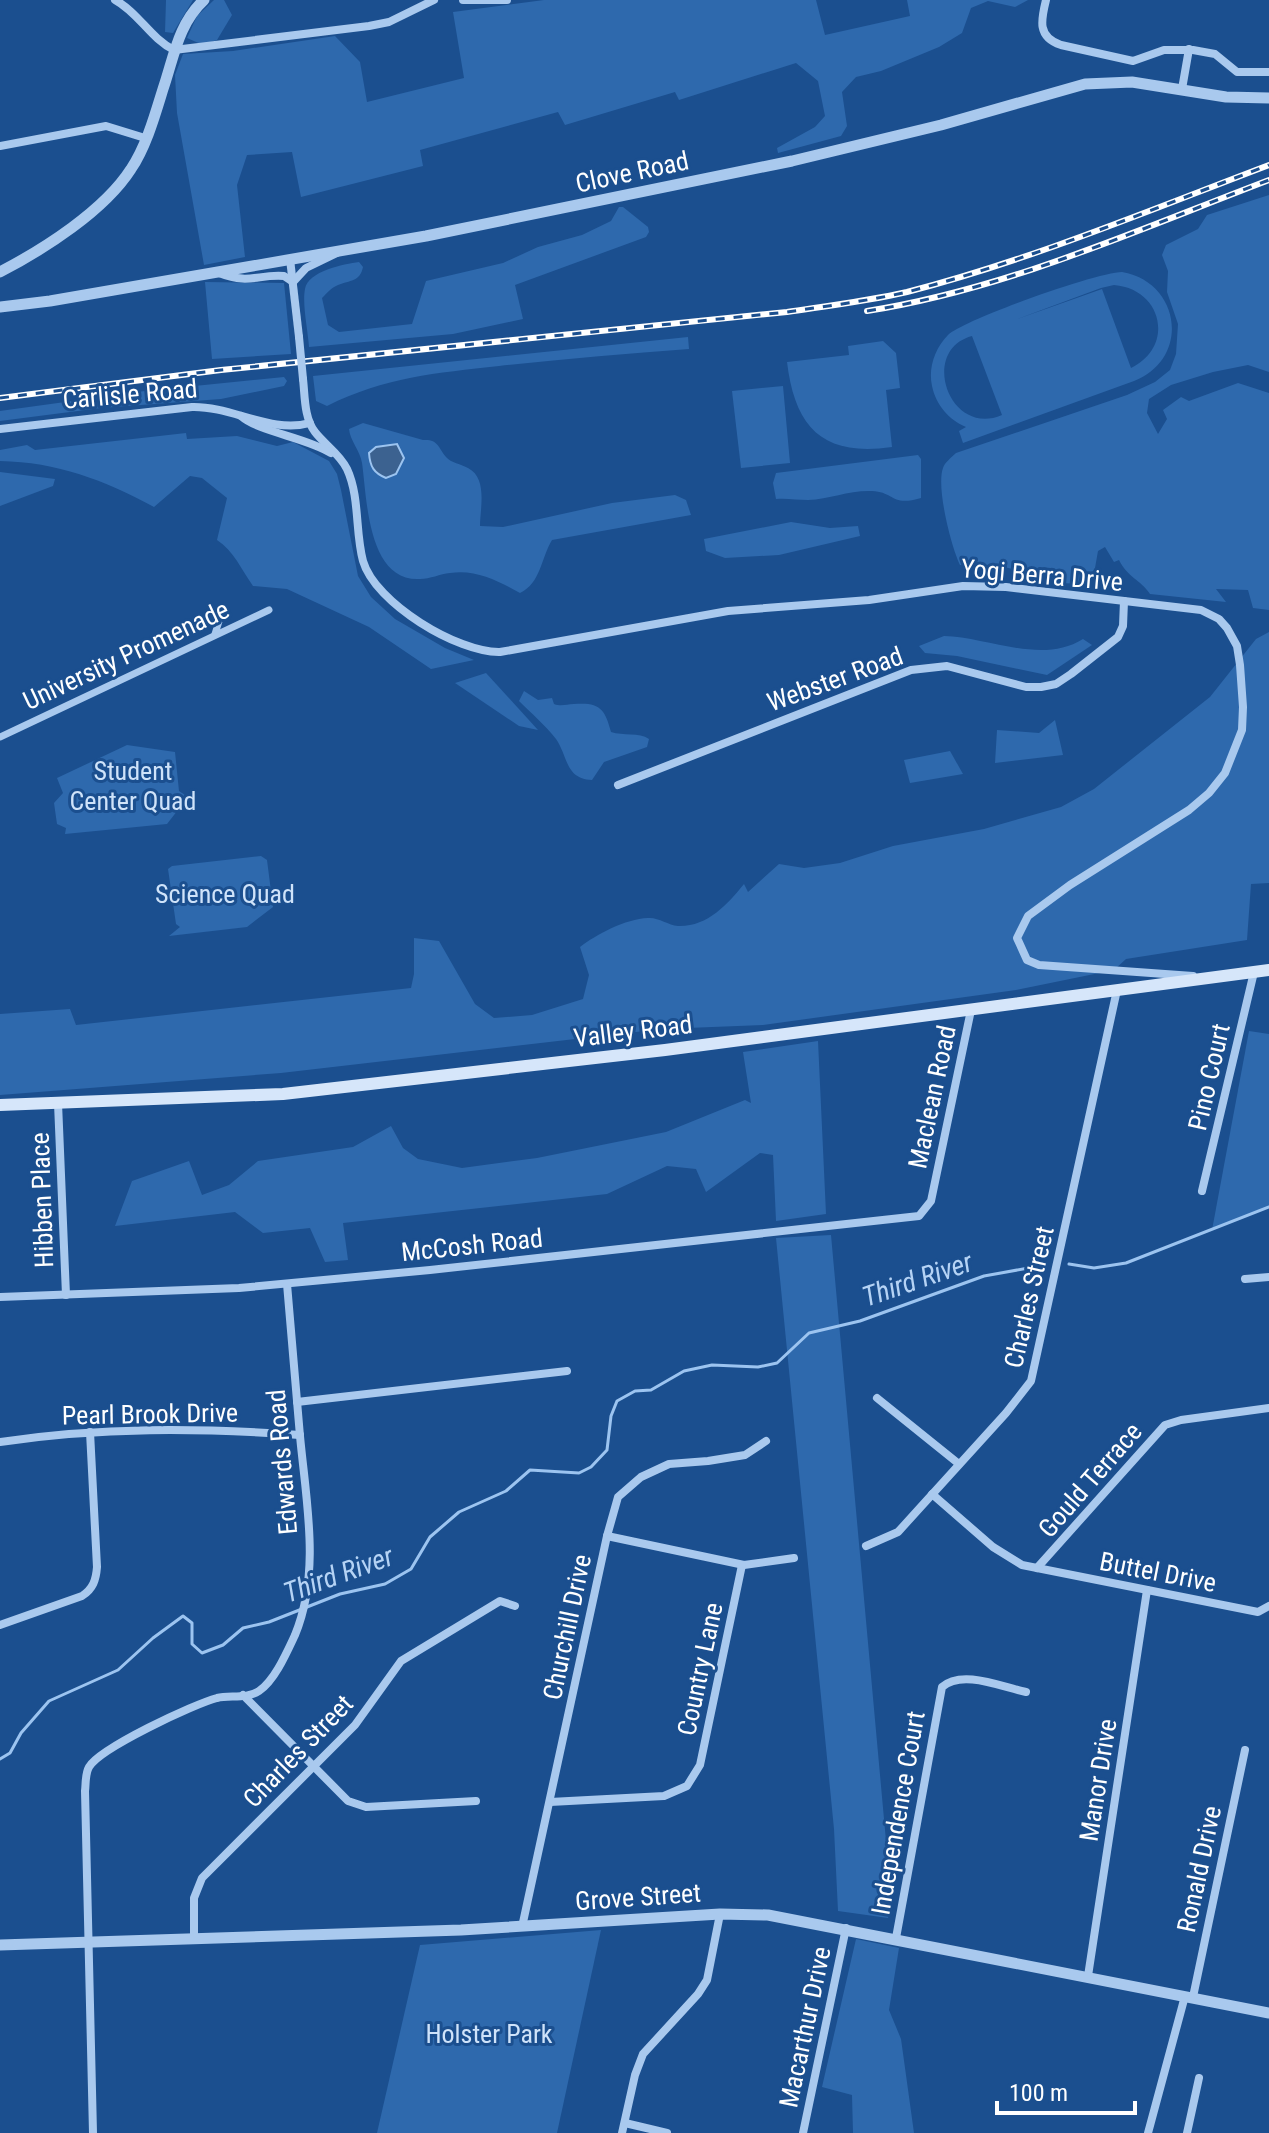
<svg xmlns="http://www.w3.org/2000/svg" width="1269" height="2133" font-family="'Roboto Condensed',sans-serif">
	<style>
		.green { fill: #2e69ad; fill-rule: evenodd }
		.water { fill: #3c6290; stroke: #9cc4f0; stroke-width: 2 }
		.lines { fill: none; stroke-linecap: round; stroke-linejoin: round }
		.stream { stroke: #9cc4f0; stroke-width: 3 }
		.pedestrian { stroke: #a9c9ee; stroke-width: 7 }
		.minor { stroke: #a9c9ee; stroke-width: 8 }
		.tertiary { stroke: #a9c9ee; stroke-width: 11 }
		.secondary { stroke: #d6e6fa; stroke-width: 12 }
		.rail-casing { stroke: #fff; stroke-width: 6 }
		.rail { stroke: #1b4f8f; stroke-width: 3; stroke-dasharray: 9; stroke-linecap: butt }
		.minor-bridge { stroke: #a9c9ee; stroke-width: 8 }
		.labels { text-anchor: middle; stroke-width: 6; stroke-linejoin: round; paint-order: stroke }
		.street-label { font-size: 26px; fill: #fff; stroke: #1b4f8f }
		.park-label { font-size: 26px; fill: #cfe3fa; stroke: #1b4f8f }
		.water-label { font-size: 28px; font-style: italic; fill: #b5d3f5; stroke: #1b4f8f }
	</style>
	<rect width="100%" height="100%" fill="#1b4f8f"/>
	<g class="green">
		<path d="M 166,0 L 193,0 L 173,33 L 165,32 Z"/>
		<path d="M 214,0 L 224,0 L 232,15 L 217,40 L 203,45 L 187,38 L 197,16 Z"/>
		<path d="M 544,0 L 816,0 L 825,35 L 910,16 L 907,0 L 1028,0 L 1015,7 L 988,1 L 971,8 L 962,33 L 939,47 L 881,71 L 856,77 L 842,92 L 847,126 L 841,136 L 778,153 L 777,148 L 815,127 L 825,116 L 818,81 L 796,63 L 679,100 L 675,92 L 565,125 L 558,112 L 420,150 L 423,166 L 301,197 L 292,152 L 247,155 L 237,185 L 245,257 L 204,265 L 177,113 L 175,75 L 183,54 L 233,51 L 335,36 L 360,62 L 367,102 L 464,78 L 453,12 Z"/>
		<path d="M 1269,195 L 1269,372 L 1248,365 L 1213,372 L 1171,385 L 1149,399 L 1147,413 L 1158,434 L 1167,419 L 1163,410 L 1181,397 L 1189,401 L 1238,383 L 1269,393 L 1269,610 L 1253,608 L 1248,590 L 1216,589 L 1226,602 L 1150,594 C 1140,579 1128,578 1119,560 L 1114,562 L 1105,547 L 1098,551 L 1095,568 L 1087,582 C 1057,589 1028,571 999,566 C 986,564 973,567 960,565 C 951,546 936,487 943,468 C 945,462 951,458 956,453 L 1127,395 L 1155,382 L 1170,370 L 1176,354 L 1178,324 L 1167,292 L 1168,271 L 1162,255 L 1166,245 L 1198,229 L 1207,215 Z"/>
		<path d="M 619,207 L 623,207 L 648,227 L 649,232 L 646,237 L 515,285 L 523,319 L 453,334 L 309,347 C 308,331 302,304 305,289 C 308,271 344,264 359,262 L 363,267 C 360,282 350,280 338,285 C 331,288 327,293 322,298 L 328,325 L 339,332 L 412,324 L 426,281 L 503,263 L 538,247 L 582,235 L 611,221 Z"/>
		<path d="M 1122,272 C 1181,282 1191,359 1134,381 L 963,443 L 959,431 L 966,427 C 949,420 936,405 932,386 C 928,368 935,348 948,335 C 965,319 1098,272 1122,272 ZM 1114,285 C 1163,289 1175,347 1131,368 L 1102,289 L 1012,321 L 1101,288 ZM 972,336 L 1002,415 C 949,438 919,350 972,336 Z"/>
		<path d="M 205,282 L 284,283 L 291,354 L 212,359 Z"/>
		<path d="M 688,337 L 689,349 C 626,354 562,359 499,366 C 436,373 385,377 327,406 L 316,401 L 313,376 Z"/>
		<path d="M 883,341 L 896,353 L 900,388 L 886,390 L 892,447 C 823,457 795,428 787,362 L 849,355 L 848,346 Z"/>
		<path d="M 284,377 L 287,381 L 284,386 L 221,399 L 101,408 L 0,421 L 0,411 L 7,410 L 145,391 Z"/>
		<path d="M 783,386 L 790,463 L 741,468 L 732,391 Z"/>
		<path d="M 363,423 L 423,440 C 438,439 438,447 446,457 C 451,463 461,464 468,468 C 488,478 480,509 480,526 L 503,527 L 612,503 L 675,495 L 686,500 L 691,515 L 552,540 C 541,558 541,583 520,593 C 498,581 476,569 450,573 C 440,574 430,579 420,579 C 367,582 367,497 362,463 C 360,450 350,441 349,429 Z"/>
		<path d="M 186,433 L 187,439 L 237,436 L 277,446 L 293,442 L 329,461 L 337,474 L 341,490 L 358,576 L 371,597 L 395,619 L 445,648 L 474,660 L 431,669 L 369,627 L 287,589 L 253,586 C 241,569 234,551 217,540 L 227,498 L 202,478 L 190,476 L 154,507 C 104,480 57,462 0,461 L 0,450 L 27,445 L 35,450 Z"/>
		<path d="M 918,455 L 921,459 L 921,498 C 891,507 895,492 872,491 C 850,490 830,499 808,500 C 797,500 787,498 776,499 L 773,483 L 776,473 Z"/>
		<path d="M 0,472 L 55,479 L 53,486 L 0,506 Z"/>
		<path d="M 791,522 L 830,528 L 858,526 L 860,536 L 779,555 L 725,558 L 706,551 L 704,539 Z"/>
		<path d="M 1269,632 L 1269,883 L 1251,884 L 1247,940 L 1126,959 L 1114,970 L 1016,990 L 763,1025 L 662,1029 L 281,1073 L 0,1095 L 0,1014 L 70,1009 L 76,1025 L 411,988 L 414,974 L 414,938 L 439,941 L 475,1004 L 494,1018 L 532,1015 L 583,999 L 589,975 L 580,947 C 597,934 625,919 648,918 C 658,917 668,925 678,926 C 707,927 727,905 744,884 L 748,892 L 779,864 L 804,868 L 840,863 L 893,846 L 984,829 L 1061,807 L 1094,789 L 1210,697 L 1256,639 Z"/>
		<path d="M 944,636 C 988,637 1042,665 1083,639 L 1092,645 L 1047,675 L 957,656 L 925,653 L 919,646 Z"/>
		<path d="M 486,673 L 538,730 L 519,726 L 455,683 Z"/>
		<path d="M 524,691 L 538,700 L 552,698 L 554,704 C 562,707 566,704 574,704 C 600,702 605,709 611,732 C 623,736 639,732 649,739 L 647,747 L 604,762 L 592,780 C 565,779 568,756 556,739 C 545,725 531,713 519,701 Z"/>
		<path d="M 1055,720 L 1063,755 L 995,763 L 997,730 L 1039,733 Z"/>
		<path d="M 127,745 L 175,752 L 179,791 L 188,797 L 167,824 L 65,834 L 66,828 L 57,824 L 54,803 L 63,793 L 57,778 Z"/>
		<path d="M 950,751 L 963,774 L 910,783 L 904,760 Z"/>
		<path d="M 261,856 L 267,860 L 273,907 L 247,927 L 169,936 L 180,927 L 176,924 L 168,869 L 172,866 Z"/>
		<path d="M 1249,1031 L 1269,1034 L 1269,1207 L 1212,1230 Z"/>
		<path d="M 818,1041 L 826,1214 L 776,1221 L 773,1155 L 760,1153 L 706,1192 L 696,1169 L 667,1166 L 607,1194 L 343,1223 L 348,1260 L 325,1262 L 310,1228 L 263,1233 L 235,1212 L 115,1226 L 132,1181 L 189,1161 L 202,1195 L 229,1185 L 258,1161 L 353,1147 L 391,1126 L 403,1148 L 418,1159 L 462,1168 L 537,1158 L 666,1132 L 745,1100 L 751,1103 L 743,1052 Z"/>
		<path d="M 831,1235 L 887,1852 L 895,1891 L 888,1918 L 838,1911 L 834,1829 L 776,1238 Z"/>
		<path d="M 601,1930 L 557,2133 L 377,2133 L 420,1945 Z"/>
		<path d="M 856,1939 L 899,1948 L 889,2010 L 901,2039 L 914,2133 L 853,2133 L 852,2095 L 822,2087 Z"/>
	</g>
	<path class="water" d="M 397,444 L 404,458 L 396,474 L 386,478 C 374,473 370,467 369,453 L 376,447 Z"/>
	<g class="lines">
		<g class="stream">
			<path d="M 1069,1264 L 1094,1268 L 1126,1263 L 1269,1207"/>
			<path d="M 0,1759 L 10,1753 L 21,1733 L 49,1701 L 118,1670 L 153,1638 L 183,1616 L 192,1623 L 192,1644 L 202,1653 L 223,1645 L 243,1628 L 269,1622 L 340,1594 L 385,1584 L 411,1569 L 430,1537 L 459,1512 L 506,1491 L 530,1470 L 579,1473 L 591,1467 L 607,1450 L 611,1416 L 617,1401 L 635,1391 L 651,1390 L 684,1371 L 712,1365 L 758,1367 L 777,1363 L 809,1333 L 860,1321 L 984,1276 L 1045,1265"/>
		</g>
		<g class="pedestrian">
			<path d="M 215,634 L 220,618"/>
			<path d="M 0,737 L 269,610"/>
		</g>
		<g class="minor">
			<path d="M 115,0 C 139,13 150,38 174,50 L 369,26 L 389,22 L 434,0"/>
			<path d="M 463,0 L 507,0"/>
			<path d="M 1046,0 C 1041,20 1037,37 1061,45 L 1133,61 L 1164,50 L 1193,50 L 1215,54 L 1237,72 L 1269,72"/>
			<path d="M 1182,89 L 1189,49"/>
			<path d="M 0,146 L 106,126 L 145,138"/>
			<path d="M 290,259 L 299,337"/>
			<path d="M 219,273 C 250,285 257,274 284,276 L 293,282 L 306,268 L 337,253"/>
			<path d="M 303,379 C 305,396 304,418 315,432 C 325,445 340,454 347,469 C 360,497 355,532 363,561 C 375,603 458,653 500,652 L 728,611 L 869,600 L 963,586 L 1006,587 L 1201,610 L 1219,619 L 1227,628 L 1237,646 L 1240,665 L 1243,707 L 1242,730 L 1225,773 L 1209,793 L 1189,810 L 1070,885 L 1028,916 L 1017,938 L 1027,960 L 1039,965 L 1193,976"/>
			<path d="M 241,416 C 259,432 305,437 331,453"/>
			<path d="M 0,429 L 192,407 C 232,406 271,434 310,423"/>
			<path d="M 618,785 L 911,670 L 947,666 L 1026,687 L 1041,687 L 1056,684 L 1071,674 L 1118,637 L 1123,626 L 1124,601"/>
			<path d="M 58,1103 L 66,1295"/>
			<path d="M 1202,1191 L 1254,972"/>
			<path d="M 1245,1279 L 1269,1277"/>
			<path d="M 0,1297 L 239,1288 L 430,1270 L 919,1216 L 931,1201 L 971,1010"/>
			<path d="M 877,1398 L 959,1464"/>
			<path d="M 297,1402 L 567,1371"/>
			<path d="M 0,1442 C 100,1427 199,1428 300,1435"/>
			<path d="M 932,1494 L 993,1547 L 1022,1565 L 1258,1612 L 1269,1606"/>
			<path d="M 607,1536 L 744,1565 L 794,1558"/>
			<path d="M 866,1546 L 898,1532 L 1006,1413 L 1031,1381 L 1117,990"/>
			<path d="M 1037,1568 L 1165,1425 L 1181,1420 L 1269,1408"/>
			<path d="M 0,1625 L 82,1596 C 93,1589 96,1580 97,1567 L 90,1432"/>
			<path d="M 243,1695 L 348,1801 L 366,1807 L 476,1801"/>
			<path d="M 550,1802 L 664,1796 L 687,1786 L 700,1765 L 742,1565"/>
			<path d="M 522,1927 L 607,1536 L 618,1497 L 641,1477 L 669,1464 L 708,1461 L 745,1455 L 766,1441"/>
			<path d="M 896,1938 L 942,1687 C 962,1669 1002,1687 1026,1692"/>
			<path d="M 194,1939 L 194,1898 L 202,1878 L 355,1725 L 401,1661 L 500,1601 L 515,1606"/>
			<path d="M 1088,1976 L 1147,1590"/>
			<path d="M 1193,1997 L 1245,1750"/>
			<path d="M 625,2123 L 667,2133"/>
			<path d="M 93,2133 L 85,1791 C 86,1783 85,1774 89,1767 C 100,1748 194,1704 217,1698 C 230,1695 247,1699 259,1691 C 275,1680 287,1652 295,1635 C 321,1572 306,1501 300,1436 C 296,1385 291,1335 287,1284"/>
			<path d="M 622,2133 L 635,2075 L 643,2054 L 698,1994 L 707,1980 L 720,1914"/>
			<path d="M 803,2133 L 846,1928"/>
			<path d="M 1148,2133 L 1185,1996"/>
			<path d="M 1187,2133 L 1199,2078"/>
		</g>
		<g class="tertiary">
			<path d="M 0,272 C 44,249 104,211 131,169 C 146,147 155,115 163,89 C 174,57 178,24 204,0"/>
			<path d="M 0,307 L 50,301 L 426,236 L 792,161 L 941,125 L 1085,84 L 1132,82 L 1226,97 L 1269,98"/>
			<path d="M 0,1945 L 461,1930 L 720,1914 L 768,1915 L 1269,2013"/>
		</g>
		<path class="secondary" d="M 0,1105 L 283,1094 L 665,1050 L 1269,970"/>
		<defs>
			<g id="rail">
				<path d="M 867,311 C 1007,289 1137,230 1269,180"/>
				<path d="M 0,398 L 221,370 L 787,312 C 827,306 868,301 907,292 C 1031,260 1150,210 1269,165"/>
			</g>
		</defs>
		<use href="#rail" class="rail-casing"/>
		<use href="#rail" class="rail"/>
		<path class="minor-bridge" d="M 299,337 L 303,379"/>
	</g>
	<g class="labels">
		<g class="street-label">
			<text transform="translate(632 172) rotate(-12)" y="9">Clove Road</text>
			<text transform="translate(130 394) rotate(-5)" y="9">Carlisle Road</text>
			<text transform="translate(1042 575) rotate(5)" y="9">Yogi Berra Drive</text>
			<text transform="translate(126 655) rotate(-25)" y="9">University Promenade</text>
			<text transform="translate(835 679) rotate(-20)" y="9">Webster Road</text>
			<text transform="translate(633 1031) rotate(-7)" y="9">Valley Road</text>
			<text transform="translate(1209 1077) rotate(-77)" y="9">Pino Court</text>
			<text transform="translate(932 1097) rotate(-78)" y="9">Maclean Road</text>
			<text transform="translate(42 1200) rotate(-92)" y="9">Hibben Place</text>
			<text transform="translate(472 1245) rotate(-6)" y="9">McCosh Road</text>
			<text transform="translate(1029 1297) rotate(-77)" y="9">Charles Street</text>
			<text transform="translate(150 1414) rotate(-1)" y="9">Pearl Brook Drive</text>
			<text transform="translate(282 1462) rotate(-95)" y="9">Edwards Road</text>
			<text transform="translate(1090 1480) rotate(-49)" y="9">Gould Terrace</text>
			<text transform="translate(1158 1572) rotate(11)" y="9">Buttel Drive</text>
			<text transform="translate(567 1627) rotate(-78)" y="9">Churchill Drive</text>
			<text transform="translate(700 1669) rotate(-78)" y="9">Country Lane</text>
			<text transform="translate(298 1751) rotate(-46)" y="9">Charles Street</text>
			<text transform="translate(1098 1780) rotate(-81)" y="9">Manor Drive</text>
			<text transform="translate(898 1813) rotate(-80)" y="9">Independence Court</text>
			<text transform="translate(1199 1869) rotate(-78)" y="9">Ronald Drive</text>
			<text transform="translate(638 1897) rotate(-4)" y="9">Grove Street</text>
			<text transform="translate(805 2027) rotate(-78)" y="9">Macarthur Drive</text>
		</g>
		<g class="park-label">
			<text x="133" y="780">Student<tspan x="133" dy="30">Center Quad</tspan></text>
			<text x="225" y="903">Science Quad</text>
			<text x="489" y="2043">Holster Park</text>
		</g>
		<g class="water-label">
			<text transform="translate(917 1279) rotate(-19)" y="10">Third River</text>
			<text transform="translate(338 1574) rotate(-20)" y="10">Third River</text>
		</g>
	</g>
	<path d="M997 2101v12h138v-12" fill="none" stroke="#ffffff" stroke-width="4"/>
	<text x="1009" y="2101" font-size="24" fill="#ffffff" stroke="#1b4f8f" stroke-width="6" paint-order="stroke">100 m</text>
</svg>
